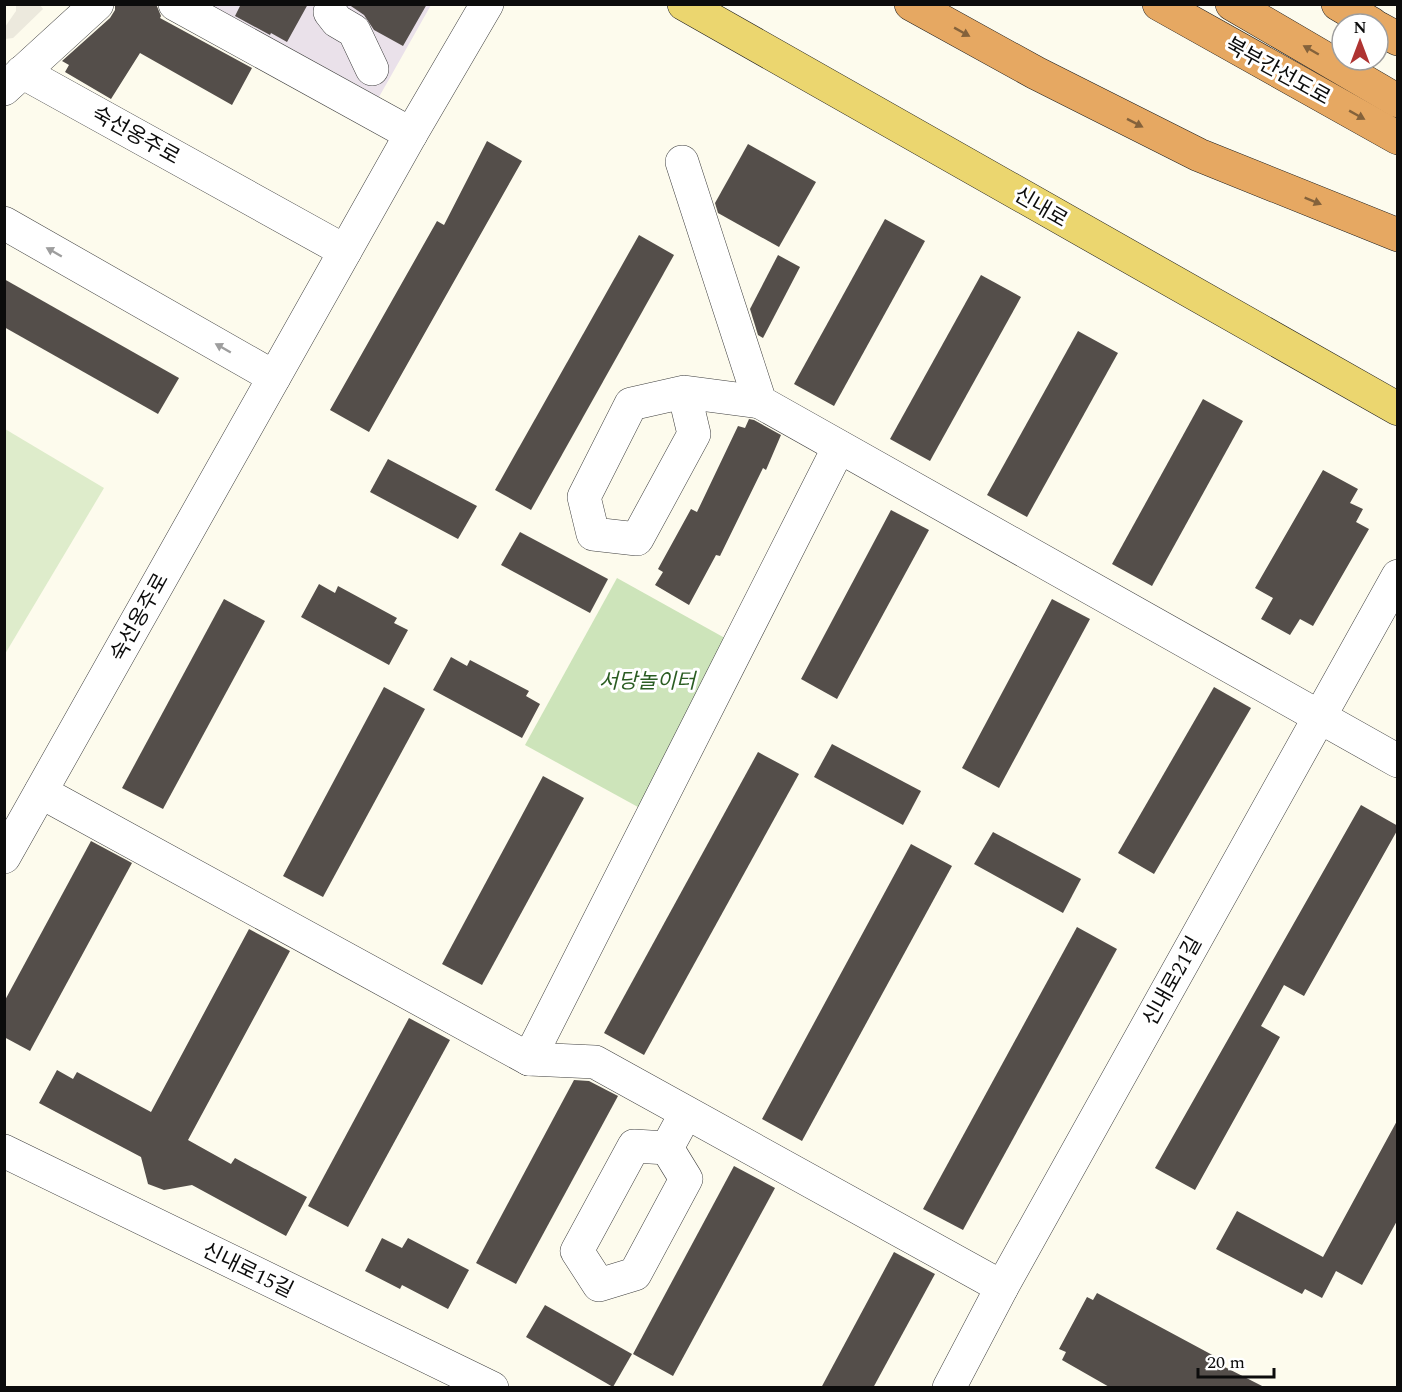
<svg xmlns="http://www.w3.org/2000/svg" width="1402" height="1392" font-family="Spectral,'Noto Sans KR',serif">
	<style>
		.industrial { fill: #eae1ea }
		.green { fill: #cde4ba }
		.pitch { fill: #deeccb }
		.plaza { fill: #ece9dd }
		.building { fill: #544e4a }
		.lines { fill: none; stroke-linecap: round; stroke-linejoin: round }
		.minor-casing { stroke: #3f3f3f; stroke-width: 34 }
		.major-casing { stroke: #1d1d1d; stroke-width: 34 }
		.highway-casing { stroke: #1d1d1d; stroke-width: 34 }
		.minor { stroke: #fff; stroke-width: 33 }
		.major { stroke: #ebd66f; stroke-width: 33 }
		.highway { stroke: #e6a862; stroke-width: 33 }
		.oneway { fill: #84623b }
		.oneway2 { fill: #9e9e9e }
		.labels { text-anchor: middle; stroke-width: 6; stroke-linejoin: round; paint-order: stroke }
		.street-label { font-size: 21px; fill: #0c0c0c; stroke: #fff }
		.park-label { font-size: 21px; font-style: italic; fill: #2b5d23; stroke: #fff }
	</style>
	<rect width="100%" height="100%" fill="#fdfbed"/>
	<path class="industrial" d="M 211,5 L 431,5 L 379,97 Z"/>
	<path class="green" d="M 617,578 L 750,652 L 658,818 L 525,745 Z"/>
	<path class="pitch" d="M 5,429 L 104,488 L 5,654 Z"/>
	<path class="plaza" d="M 16,5 L 40,5 L 43,9 L 13,38 L 5,39 L 5,27 L 16,11 Z"/>
	<g class="building">
		<path d="M 115,4 L 156,4 L 161,16 L 160,18 L 252,68 L 232,105 L 140,53 L 111,99 L 65,72 L 69,65 L 62,61 L 110,18 L 115,10 Z"/>
		<path d="M 241,4 L 308,4 L 287,42 L 271,33 L 270,35 L 235,16 Z"/>
		<path d="M 348,4 L 427,4 L 403,46 L 374,30 L 364,15 Z"/>
		<path d="M 487,141 L 522,161 L 369,432 L 330,410 L 437,221 L 444,225 Z"/>
		<path d="M 748,144 L 816,182 L 779,247 L 718,213 L 715,203 Z"/>
		<path d="M 885,219 L 925,241 L 834,406 L 794,384 Z"/>
		<path d="M 639,235 L 674,255 L 531,510 L 495,490 Z"/>
		<path d="M 778,255 L 800,267 L 763,338 L 758,335 L 750,309 Z"/>
		<path d="M 981,275 L 1021,297 L 930,461 L 890,439 Z"/>
		<path d="M 4,279 L 179,378 L 158,414 L 4,327 Z"/>
		<path d="M 1078,331 L 1118,353 L 1027,517 L 987,495 Z"/>
		<path d="M 1203,399 L 1243,421 L 1152,586 L 1112,564 Z"/>
		<path d="M 749,419 L 754,420 L 781,435 L 766,470 L 763,468 L 720,556 L 716,555 L 689,605 L 655,585 L 663,572 L 658,569 L 691,509 L 697,512 L 738,426 L 745,428 Z"/>
		<path d="M 388,459 L 477,506 L 458,539 L 370,492 Z"/>
		<path d="M 1323,470 L 1358,489 L 1350,503 L 1363,509 L 1356,522 L 1369,529 L 1313,626 L 1300,619 L 1290,635 L 1261,619 L 1273,598 L 1255,588 Z"/>
		<path d="M 891,510 L 929,530 L 837,699 L 801,679 Z"/>
		<path d="M 520,532 L 608,579 L 590,613 L 501,565 Z"/>
		<path d="M 319,584 L 335,593 L 338,586 L 397,618 L 394,623 L 408,630 L 389,665 L 301,617 Z"/>
		<path d="M 224,599 L 265,621 L 163,809 L 122,788 Z"/>
		<path d="M 1052,599 L 1090,619 L 999,788 L 962,768 Z"/>
		<path d="M 451,657 L 467,666 L 470,660 L 529,691 L 526,696 L 540,704 L 522,738 L 433,690 Z"/>
		<path d="M 384,687 L 425,709 L 323,897 L 283,876 Z"/>
		<path d="M 1214,687 L 1251,708 L 1154,874 L 1118,853 Z"/>
		<path d="M 832,744 L 921,791 L 903,825 L 814,777 Z"/>
		<path d="M 758,752 L 799,774 L 644,1055 L 604,1033 Z"/>
		<path d="M 543,776 L 584,798 L 482,985 L 442,964 Z"/>
		<path d="M 1361,805 L 1398,826 L 1398,829 L 1304,996 L 1284,985 L 1261,1026 L 1280,1037 L 1195,1190 L 1155,1168 Z"/>
		<path d="M 993,832 L 1081,879 L 1063,913 L 974,864 Z"/>
		<path d="M 91,841 L 132,863 L 30,1051 L 4,1037 L 4,1002 Z"/>
		<path d="M 911,844 L 952,866 L 802,1141 L 762,1119 Z"/>
		<path d="M 1077,927 L 1117,949 L 963,1230 L 923,1209 Z"/>
		<path d="M 249,929 L 290,951 L 188,1140 L 231,1164 L 235,1158 L 307,1197 L 286,1236 L 192,1185 L 164,1190 L 148,1184 L 141,1157 L 39,1103 L 57,1070 L 73,1079 L 77,1072 L 151,1112 Z"/>
		<path d="M 409,1018 L 450,1040 L 348,1227 L 308,1206 Z"/>
		<path d="M 574,1080 L 589,1081 L 618,1096 L 516,1284 L 476,1263 Z"/>
		<path d="M 1398,1119 L 1398,1219 L 1362,1285 L 1336,1271 L 1322,1298 L 1305,1289 L 1302,1294 L 1216,1249 L 1237,1211 L 1323,1257 Z"/>
		<path d="M 734,1166 L 775,1188 L 673,1376 L 633,1354 Z"/>
		<path d="M 382,1238 L 402,1248 L 408,1238 L 469,1270 L 448,1309 L 402,1285 L 400,1289 L 365,1271 Z"/>
		<path d="M 894,1252 L 935,1274 L 873,1388 L 821,1388 Z"/>
		<path d="M 1097,1293 L 1218,1358 L 1215,1362 L 1266,1388 L 1111,1388 L 1062,1360 L 1066,1352 L 1059,1349 L 1087,1297 L 1093,1300 Z"/>
		<path d="M 545,1305 L 632,1354 L 613,1387 L 526,1337 Z"/>
	</g>
	<g class="lines">
		<defs>
			<g id="minor">
				<path d="M 175,4 L 411,134"/>
				<path d="M 330,12 L 337,21 L 354,31 L 372,69"/>
				<path d="M 22,72 L 345,251"/>
				<path d="M 4,89 L 97,4"/>
				<path d="M 682,162 L 760,402 L 1398,761"/>
				<path d="M 4,223 L 274,377"/>
				<path d="M 684,392 L 694,434 L 637,539 L 593,534 L 584,497 L 631,404 L 684,392 L 760,402"/>
				<path d="M 41,792 L 529,1059 L 595,1062 L 1002,1287"/>
				<path d="M 4,857 L 411,134 L 487,4"/>
				<path d="M 529,1059 L 839,447"/>
				<path d="M 667,1148 L 686,1179 L 635,1274 L 599,1285 L 577,1251 L 634,1146 L 667,1148 L 686,1113"/>
				<path d="M 4,1151 L 492,1388"/>
				<path d="M 949,1388 L 1002,1287 L 1398,576"/>
			</g>
			<path id="major" d="M 684,4 L 1398,409"/>
			<g id="highway">
				<path d="M 911,4 L 1036,73 L 1199,155 L 1398,235"/>
				<path d="M 1159,4 L 1398,138"/>
				<path d="M 1232,4 L 1398,101"/>
				<path d="M 1338,4 L 1372,24"/>
				<path d="M 1378,28 L 1398,39"/>
			</g>
		</defs>
		<use href="#minor" class="minor-casing"/>
		<use href="#major" class="major-casing"/>
		<use href="#highway" class="highway-casing"/>
		<use href="#minor" class="minor"/>
		<use href="#major" class="major"/>
		<use href="#highway" class="highway"/>
	</g>
	<defs><path id="oneway-solid" d="M-6-.8H1V-3.2L6.5 0L1 3.2V.8H-6Z" transform="scale(1.5)"/></defs>
	<g class="oneway">
		<use href="#oneway-solid" transform="translate(962 32) rotate(29)"/>
		<use href="#oneway-solid" transform="translate(1311 50) rotate(-150)"/>
		<use href="#oneway-solid" transform="translate(1357 115) rotate(29)"/>
		<use href="#oneway-solid" transform="translate(1135 123) rotate(27)"/>
		<use href="#oneway-solid" transform="translate(1313 201) rotate(22)"/>
	</g>
	<g class="oneway2">
		<use href="#oneway-solid" transform="translate(54 252) rotate(-150)"/>
		<use href="#oneway-solid" transform="translate(223 348) rotate(-150)"/>
	</g>
	<g class="labels">
		<g class="street-label">
			<text transform="translate(1278 71) rotate(29)" y="7">북부간선도로</text>
			<text transform="translate(136 135) rotate(29)" y="7">숙선옹주로</text>
			<text transform="translate(1041 207) rotate(30)" y="7">신내로</text>
			<text transform="translate(139 617) rotate(-61)" y="7">숙선옹주로</text>
			<text transform="translate(1172 981) rotate(-61)" y="7">신내로21길</text>
			<text transform="translate(248 1270) rotate(26)" y="7">신내로15길</text>
		</g>
		<g class="park-label">
			<text x="647" y="688">서당놀이터</text>
		</g>
	</g>
	<rect width="1402" height="1392" fill="none" stroke="#0c0c0c" stroke-width="12"/>
	<g transform="translate(1360 42)"><circle r="28" fill="#ffffff" stroke="#9e9e9e" stroke-width="1.5"/>
	<path d="M0-4.5L10 22L0 15L-10 22Z" fill="#af3432"/>
	<text y="-9" font-size="16" font-weight="bold" text-anchor="middle" fill="#0c0c0c">N</text>
	</g>
	<path d="M1198 1368v9h76v-9" fill="none" stroke="#0c0c0c" stroke-width="3"/>
	<text x="1207" y="1368" font-size="18" fill="#0c0c0c" stroke="#ffffff" stroke-width="4.5" paint-order="stroke">20 m</text>
</svg>
